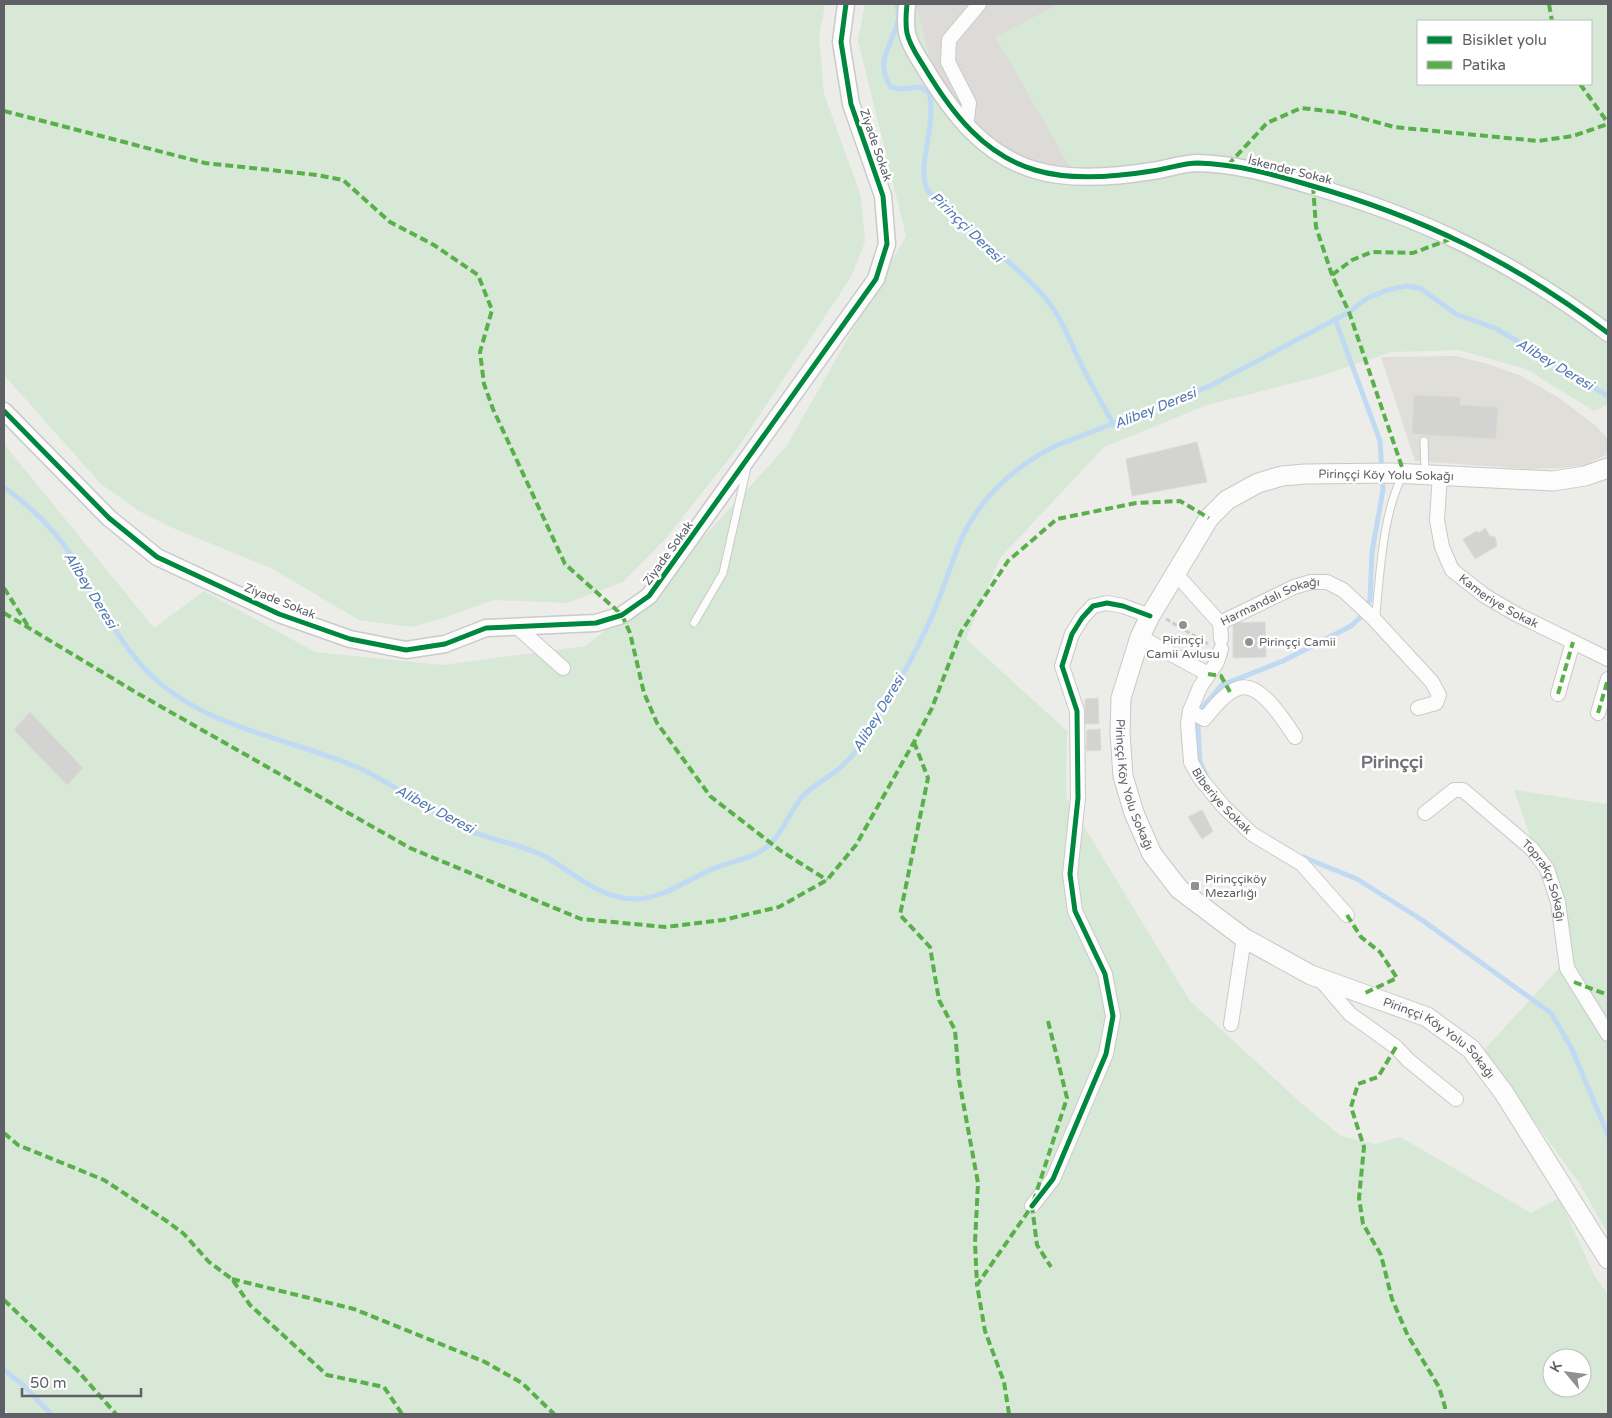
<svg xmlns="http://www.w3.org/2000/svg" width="1612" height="1418" font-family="'Varela Round',sans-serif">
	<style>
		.industrial { fill: #dcdbd8 }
		.education { fill: #dfded8 }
		.green { fill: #d7e8d6; fill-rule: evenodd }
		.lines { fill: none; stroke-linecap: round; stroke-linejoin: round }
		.stream { stroke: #c0daf3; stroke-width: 5 }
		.building { fill: #d3d3d1; stroke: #dcdbd8 }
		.service-casing { stroke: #cacac9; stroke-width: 9 }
		.minor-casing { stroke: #cacac9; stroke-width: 16 }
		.tertiary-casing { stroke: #cacac9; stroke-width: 19 }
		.secondary-casing { stroke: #c8c8c9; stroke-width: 21 }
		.path { stroke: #c9cdcb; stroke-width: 3; stroke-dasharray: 5 2.5; stroke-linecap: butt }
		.service { stroke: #fcfcfc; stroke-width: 7 }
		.minor { stroke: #fcfcfc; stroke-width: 14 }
		.tertiary { stroke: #fcfcfc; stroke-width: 16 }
		.secondary { stroke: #fcfcfc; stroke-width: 19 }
		.quiet { stroke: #59b04a; stroke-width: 4; stroke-dasharray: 8 4; stroke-linecap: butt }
		.cycleway-casing { stroke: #fff; stroke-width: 8 }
		.cycleway { stroke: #00873e; stroke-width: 5 }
		.poi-dot { fill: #909193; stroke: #fff; stroke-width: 2 }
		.labels { text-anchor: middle; stroke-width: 5; stroke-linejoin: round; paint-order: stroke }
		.street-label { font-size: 12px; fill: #5e6065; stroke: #fff }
		.poi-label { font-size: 12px; fill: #5e6065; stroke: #fff; text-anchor: start }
		.water-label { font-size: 14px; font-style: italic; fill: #4e78b2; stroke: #fff }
		.district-label { font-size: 18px; font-weight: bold; fill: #6f7277; stroke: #fff }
	</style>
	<rect width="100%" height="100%" fill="#ecece8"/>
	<path class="industrial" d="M 915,4 L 1060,4 L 996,37 L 1076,177 L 1021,162 L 966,122 L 929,56 Z"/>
	<path class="education" d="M 1456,356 L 1488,364 L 1521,376 L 1559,398 L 1596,426 L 1608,439 L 1608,454 L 1585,465 L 1561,468 L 1530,469 L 1415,461 L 1381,357 Z"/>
	<g class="green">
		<path d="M 4,4 L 825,4 L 819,37 L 824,94 L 861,196 L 865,242 L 851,277 L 739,446 L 666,538 L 623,582 L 567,603 L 493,600 L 446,617 L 412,627 L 359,620 L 271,568 L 175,529 L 139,511 L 101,484 L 4,375 Z"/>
		<path d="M 865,4 L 915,4 L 929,56 L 966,122 L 1021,162 L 1075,176 L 996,37 L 1060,4 L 1608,4 L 1608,404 L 1594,411 L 1526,369 L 1459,350 L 1391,352 L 1321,376 L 1207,405 L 1104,447 L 1000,558 L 966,639 L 1067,731 L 1066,797 L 1190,1001 L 1301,1103 L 1341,1136 L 1375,1144 L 1400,1137 L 1531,1213 L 1559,1198 L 1595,1277 L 1608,1294 L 1608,1414 L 9,1414 L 4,1408 L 4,444 L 154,628 L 204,591 L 315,652 L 442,665 L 586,646 L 660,585 L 786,447 L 906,236 L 858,40 ZM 1418,21 L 1591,21 L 1591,84 L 1418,84 ZM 1552,1358 L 1582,1358 L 1582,1388 L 1552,1388 Z"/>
		<path d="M 1514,790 L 1607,804 L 1608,802 L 1608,1234 L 1580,1184 L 1483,1051 L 1571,955 Z"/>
	</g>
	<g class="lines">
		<g class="stream">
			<path d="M 897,4 C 898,9 899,15 898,20 C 893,46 873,60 891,87 L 902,89 L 920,87 L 929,92 C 937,122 918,162 926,187 C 930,199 970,228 981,238 C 1004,259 1031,279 1050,304 C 1063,321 1069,339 1078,358 C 1089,381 1102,403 1114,425"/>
			<path d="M 4,487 C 30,506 53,527 71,555 C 99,597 116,643 154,678 C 211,730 291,738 359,768 C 395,784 425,810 461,827 C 488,840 519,843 546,857 C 575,874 601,900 637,899 C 667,897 688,879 715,868 C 734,860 754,859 769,845 C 784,832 789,812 802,797 C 813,785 828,778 840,768 C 848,761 855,752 862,744 C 885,706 908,668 927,627 C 940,599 949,570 960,542 C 979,498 1014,467 1055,446 L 1210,386 L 1349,312 L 1366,299 L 1387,290 L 1406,286 L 1420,288 L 1456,314 L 1497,329 L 1608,396"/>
			<path d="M 1203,707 L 1222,685 L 1283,661 L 1351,626 L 1362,616 L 1370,600 L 1372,552 L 1383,490 L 1380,441 L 1335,319"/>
			<path d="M 1198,726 L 1200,762 L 1206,775"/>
			<path d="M 1303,857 L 1357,879 L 1422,920 L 1551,1013 L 1571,1047 L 1608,1135"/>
			<path d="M 4,1370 L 22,1384 L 51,1414"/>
		</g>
	</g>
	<g class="building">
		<path d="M 1414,395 L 1461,397 L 1460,405 L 1498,407 L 1496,439 L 1412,434 Z"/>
		<path d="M 1197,442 L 1207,482 L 1132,496 L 1126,459 Z"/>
		<path d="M 1485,528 L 1490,536 L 1495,537 L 1497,546 L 1475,559 L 1463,539 L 1477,531 L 1479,533 Z"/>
		<path d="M 1265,622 L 1266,657 L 1233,658 L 1233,623 Z"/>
		<path d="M 1098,698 L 1099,724 L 1085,724 L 1085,699 Z"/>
		<path d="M 30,712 L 83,768 L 67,785 L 14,730 Z"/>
		<path d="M 1100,729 L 1101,750 L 1086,751 L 1087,730 Z"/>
		<path d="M 1202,810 L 1213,831 L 1202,839 L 1188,817 Z"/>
	</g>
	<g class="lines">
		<defs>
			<g id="service">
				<path d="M 1424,441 L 1425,473"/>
				<path d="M 1373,618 L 1376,614 C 1380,573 1383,511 1403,475"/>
				<path d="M 694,623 L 723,573 L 747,467"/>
			</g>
			<g id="minor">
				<path d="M 966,127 L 969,103 L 948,62 L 949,40 L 979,4"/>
				<path id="s1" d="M 1440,474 L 1437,520 L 1442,547 L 1452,570 L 1485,596 L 1516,614 L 1608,659"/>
				<path d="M 1176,574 L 1220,623"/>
				<path id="s2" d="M 1220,623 L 1294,587 L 1311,582 L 1327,582 L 1343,590 L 1373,618 L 1432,682 L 1439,695 L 1436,703 L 1418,708"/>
				<path d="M 1220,623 L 1221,639"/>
				<path d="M 516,626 L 563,668"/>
				<path d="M 1140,637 L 1208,674"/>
				<path id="s3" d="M 1221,649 L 1217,662 L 1200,687 L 1190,711 L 1188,724 L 1191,762 L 1200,778 L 1223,806 L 1252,834 L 1302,864 L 1347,915"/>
				<path d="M 1558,694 L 1573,642"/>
				<path d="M 1190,711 L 1204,719 C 1213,709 1225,692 1239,688 C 1260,681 1286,723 1295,737"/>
				<path d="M 1598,713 L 1608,679"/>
				<path id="s4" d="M 1425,813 L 1454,790 L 1463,790 L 1532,849 L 1547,869 L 1558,902 L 1567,968 L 1608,1034"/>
				<path d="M 1320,979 L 1350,1014 L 1396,1047 L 1408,1060 L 1456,1099"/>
				<path d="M 1231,1024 L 1244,938"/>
				<path d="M 1032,1206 L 1053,1179 L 1106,1054 L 1113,1016 L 1105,974 L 1075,911 L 1070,874 L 1078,798 L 1077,711 L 1062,666 L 1072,634 L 1082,618 L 1093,606 L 1107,603 L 1123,606 L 1150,616"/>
			</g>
			<g id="tertiary">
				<path d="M 907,4 C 906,14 905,23 907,33 C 910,47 919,58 926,70 C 952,113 984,155 1035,170 C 1071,181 1115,177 1152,171 C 1167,169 1183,163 1198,163 C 1236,164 1272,174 1309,185 C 1422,217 1514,262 1608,333"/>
				<path d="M 4,411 L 109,518 L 157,557 L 279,614 L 350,639 L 406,650 L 445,644 L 486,628 L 596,623 L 622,615 L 649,596 L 876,279 L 887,244 L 883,196 L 851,104 L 841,42 L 846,4"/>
			</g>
			<g id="secondary">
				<path id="s5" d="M 1608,468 L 1585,476 L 1553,481 L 1392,473 L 1305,474 L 1282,476 L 1258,483 L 1227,500 L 1209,518 L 1150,616 L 1140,637 L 1121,698 L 1120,733 L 1123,776 L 1134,813 L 1152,854 L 1179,889 L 1244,938 L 1311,975 L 1427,1017 L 1471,1049 L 1504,1093 L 1608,1259"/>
			</g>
		</defs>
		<use href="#service" class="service-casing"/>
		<use href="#minor" class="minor-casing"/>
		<use href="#tertiary" class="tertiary-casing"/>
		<use href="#secondary" class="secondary-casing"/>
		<path class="path" d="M 1166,619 L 1208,644"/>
		<use href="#service" class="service"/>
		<use href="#minor" class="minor"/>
		<use href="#tertiary" class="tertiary"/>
		<use href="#secondary" class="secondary"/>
		<g class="quiet">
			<path d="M 1549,4 L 1552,21"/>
			<path d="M 1580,84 L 1608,123"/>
			<path d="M 4,111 L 205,163 L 317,175 L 343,180 L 390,222 L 434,245 L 478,275 L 492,310 L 480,352 L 484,384 L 493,409 L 565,564 L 622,615 L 630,633 L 644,693 L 657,723 L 710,796 L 781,851 L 827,880"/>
			<path d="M 1228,165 L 1267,123 L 1301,108 L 1344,113 L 1394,127 L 1538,141 L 1573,136 L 1608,124"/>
			<path d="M 1313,186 L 1316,227 L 1332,275 L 1349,312 L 1404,473"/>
			<path d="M 1332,275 L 1352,260 L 1372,252 L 1413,253 L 1453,238"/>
			<path d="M 4,588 L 28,626"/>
			<path d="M 4,613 L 137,693 L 410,848 L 581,919 L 665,927 L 723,920 L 779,907 L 827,880 L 856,845 L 914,742 L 932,708 L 961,632 L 1008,561 L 1057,519 L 1136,503 L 1180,501 L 1209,518"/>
			<path d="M 1208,674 L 1221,676 L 1230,692"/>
			<path d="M 1558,694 L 1573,642"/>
			<path d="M 1598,713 L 1608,679"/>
			<path d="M 914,742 L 928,778 L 900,915 L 930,947 L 939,1000 L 955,1030 L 959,1080 L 978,1183 L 975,1243 L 977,1285"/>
			<path d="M 1347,915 L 1361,937 L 1380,952 L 1397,978 L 1365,993"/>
			<path d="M 1574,982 L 1608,995"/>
			<path d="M 1048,1021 L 1067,1098 L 1032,1206 L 1037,1245 L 1051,1267"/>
			<path d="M 1396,1047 L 1378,1077 L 1358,1084 L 1351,1107 L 1364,1147 L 1359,1198 L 1363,1224 L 1381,1255 L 1392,1299 L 1408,1336 L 1439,1387 L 1445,1407 L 1445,1414"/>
			<path d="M 4,1133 L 18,1145 L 104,1180 L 168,1222 L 184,1234 L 209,1262 L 232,1279 L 250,1305 L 327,1375 L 384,1387 L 402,1414"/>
			<path d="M 232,1279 L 354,1309 L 485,1362 L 522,1383 L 554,1414"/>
			<path d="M 4,1300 L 77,1370 L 116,1414"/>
			<path d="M 1009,1414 L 1004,1382 L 985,1331 L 977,1285 L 1032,1206"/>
		</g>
		<defs>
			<g id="cycleway">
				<path d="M 907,4 C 906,14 905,23 907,33 C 910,47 919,58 926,70 C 952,113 984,155 1035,170 C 1071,181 1115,177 1152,171 C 1167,169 1183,163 1198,163 C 1236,164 1272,174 1309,185 C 1422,217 1514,262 1608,333"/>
				<path d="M 4,411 L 109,518 L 157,557 L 279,614 L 350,639 L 406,650 L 445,644 L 486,628 L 596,623 L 622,615 L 649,596 L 876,279 L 887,244 L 883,196 L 851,104 L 841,42 L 846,4"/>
				<path d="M 1032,1206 L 1053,1179 L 1106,1054 L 1113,1016 L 1105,974 L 1075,911 L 1070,874 L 1078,798 L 1077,711 L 1062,666 L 1072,634 L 1082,618 L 1093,606 L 1107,603 L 1123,606 L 1150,616"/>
			</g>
		</defs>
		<use href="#cycleway" class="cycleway-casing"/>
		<use href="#cycleway" class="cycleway"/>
	</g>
	<g class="poi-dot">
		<circle cx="1183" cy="625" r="5"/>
		<circle cx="1249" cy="642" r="5"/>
		<rect x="1190" y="881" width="10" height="10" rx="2.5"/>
	</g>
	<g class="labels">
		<g class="street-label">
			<text transform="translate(876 145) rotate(71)" y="4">Ziyade Sokak</text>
			<text transform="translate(1290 170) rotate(14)" y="4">İskender Sokak</text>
			<text transform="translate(1386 475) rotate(1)" y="4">Pirinççi Köy Yolu Sokağı</text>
			<text transform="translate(668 553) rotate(-54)" y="4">Ziyade Sokak</text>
			<text dy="4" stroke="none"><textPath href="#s1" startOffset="155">Kameriye Sokak</textPath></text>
			<text transform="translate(280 601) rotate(22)" y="4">Ziyade Sokak</text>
			<text dy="4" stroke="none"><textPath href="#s2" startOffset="55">Harmandalı Sokağı</textPath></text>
			<text dy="4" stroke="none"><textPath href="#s5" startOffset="704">Pirinççi Köy Yolu Sokağı</textPath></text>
			<text dy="4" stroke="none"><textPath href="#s3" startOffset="171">Biberiye Sokak</textPath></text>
			<text dy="4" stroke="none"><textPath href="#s4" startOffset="171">Toprakçı Sokağı</textPath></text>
			<text dy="4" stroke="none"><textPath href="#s5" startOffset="1124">Pirinççi Köy Yolu Sokağı</textPath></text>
		</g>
		<g class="poi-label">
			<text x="1183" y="644" text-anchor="middle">Pirinççi<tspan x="1183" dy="14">Camii Avlusu</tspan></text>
			<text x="1259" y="646">Pirinççi Camii</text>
			<text x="1205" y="883">Pirinççiköy<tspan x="1205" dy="14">Mezarlığı</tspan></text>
		</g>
		<g class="water-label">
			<text transform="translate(967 227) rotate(44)" y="5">Pirinççi Deresi</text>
			<text transform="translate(1555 364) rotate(31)" y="5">Alibey Deresi</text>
			<text transform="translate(1155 408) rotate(-22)" y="5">Alibey Deresi</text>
			<text transform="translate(91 590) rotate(58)" y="5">Alibey Deresi</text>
			<text transform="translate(878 713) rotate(-59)" y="5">Alibey Deresi</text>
			<text transform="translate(435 809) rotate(28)" y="5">Alibey Deresi</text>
		</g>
		<g class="district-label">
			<text x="1392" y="768">Pirinççi</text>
		</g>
	</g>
	<rect width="1612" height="1418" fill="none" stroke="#5e6065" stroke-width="10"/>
	<rect x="1417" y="20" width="175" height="65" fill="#ffffff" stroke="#bfbfc1"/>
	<rect x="1427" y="36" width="25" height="8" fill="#00873e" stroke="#bfbfc1"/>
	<text x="1462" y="45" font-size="15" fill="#5e6065">Bisiklet yolu</text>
	<rect x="1427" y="61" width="25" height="8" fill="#59b04a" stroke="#bfbfc1"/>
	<text x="1462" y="70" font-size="15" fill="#5e6065">Patika</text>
	<g transform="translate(1567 1373) rotate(299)"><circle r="24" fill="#ffffff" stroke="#bfbfc1"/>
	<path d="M0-4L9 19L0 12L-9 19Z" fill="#909193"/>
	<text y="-8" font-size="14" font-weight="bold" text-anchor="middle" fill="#5e6065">K</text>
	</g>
	<path d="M22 1388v8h119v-8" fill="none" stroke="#5e6065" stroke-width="2.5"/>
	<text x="30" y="1388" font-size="15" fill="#5e6065" stroke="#ffffff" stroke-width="4" paint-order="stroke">50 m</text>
</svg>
